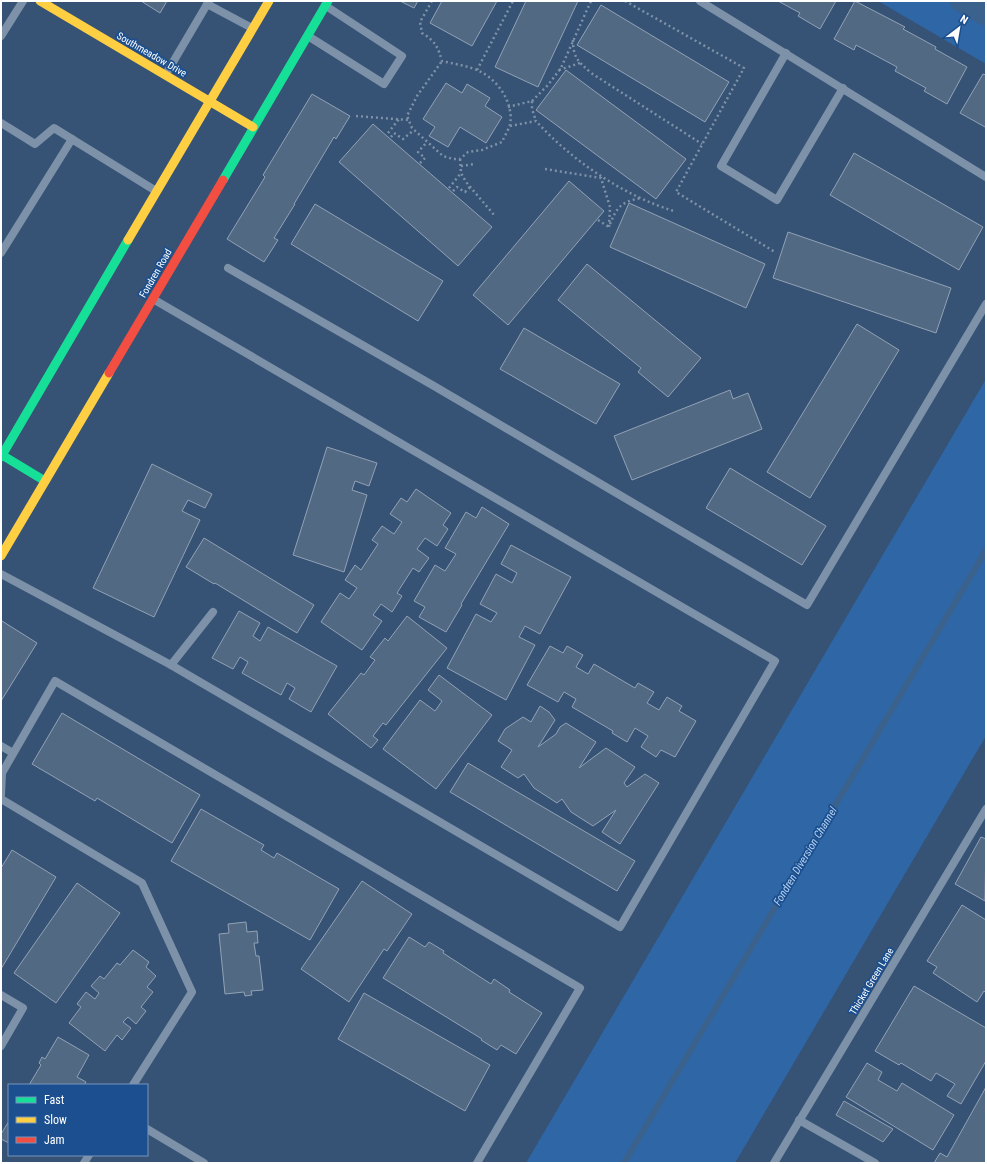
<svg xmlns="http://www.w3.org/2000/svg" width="987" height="1164" font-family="'Roboto Condensed',sans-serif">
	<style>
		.green { fill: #2f66a5 }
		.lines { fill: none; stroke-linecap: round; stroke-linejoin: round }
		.stream { stroke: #3b618d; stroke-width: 6 }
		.canal { stroke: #3b618d; stroke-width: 22 }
		.building { fill: #526984; stroke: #92a2b6 }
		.path { stroke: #7d92a8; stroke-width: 2.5; stroke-dasharray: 2 3; stroke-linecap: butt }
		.lane { stroke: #7d92a8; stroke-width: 8 }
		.fast { stroke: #16e098; stroke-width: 9 }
		.slow { stroke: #ffcf43; stroke-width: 9 }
		.jam { stroke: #f24e42; stroke-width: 9 }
		.labels { text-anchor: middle; stroke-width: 3.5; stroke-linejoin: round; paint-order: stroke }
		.street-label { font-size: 10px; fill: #fff; stroke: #1b4f8f }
		.water-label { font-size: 11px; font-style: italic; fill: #b5d3f5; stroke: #1b4f8f }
	</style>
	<rect width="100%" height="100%" fill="#365274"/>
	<g class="green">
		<path d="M 878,1 L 986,1 L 986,64 Z"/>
		<path d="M 986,379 L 986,736 L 970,763 L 735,1163 L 526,1163 Z"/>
	</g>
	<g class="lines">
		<path class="stream" d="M 624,1163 L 986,550"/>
		<path class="canal" d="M 961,1 L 986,15"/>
	</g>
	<g class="building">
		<path d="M 141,1 L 167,1 L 160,13 Z"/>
		<path d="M 400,1 L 418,1 L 414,8 Z"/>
		<path d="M 442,1 L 497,1 L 472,46 L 430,23 Z"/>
		<path d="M 526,1 L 578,1 L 538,87 L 495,67 Z"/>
		<path d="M 778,1 L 836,1 L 820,29 L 798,16 L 800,13 Z"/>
		<path d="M 855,1 L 905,27 L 903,29 L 936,47 L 935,49 L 967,67 L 947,104 L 924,91 L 926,88 L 895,71 L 897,67 L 856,45 L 854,50 L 834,39 Z"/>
		<path d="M 601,5 L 729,82 L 705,122 L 577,45 Z"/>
		<path d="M 566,70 L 686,159 L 656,199 L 536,110 Z"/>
		<path d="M 983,74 L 986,75 L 986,125 L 985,127 L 960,113 Z"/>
		<path d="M 446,83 L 462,93 L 467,84 L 490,98 L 485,106 L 502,117 L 486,143 L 460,127 L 448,147 L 429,136 L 435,127 L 423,119 Z"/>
		<path d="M 312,94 L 350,116 L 336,139 L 334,137 L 294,204 L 295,204 L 274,238 L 278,240 L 264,262 L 227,239 L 265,177 L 263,175 Z"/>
		<path d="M 373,124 L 492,227 L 458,266 L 339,162 Z"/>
		<path d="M 854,153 L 983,227 L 959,270 L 830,195 Z"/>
		<path d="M 569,181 L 604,211 L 508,325 L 473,295 Z"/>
		<path d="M 629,203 L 765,264 L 746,308 L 610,247 Z"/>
		<path d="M 315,204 L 443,281 L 418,321 L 291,244 Z"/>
		<path d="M 788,232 L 951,288 L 936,333 L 773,278 Z"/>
		<path d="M 587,264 L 701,358 L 668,397 L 638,372 L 641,368 L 558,300 Z"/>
		<path d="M 857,324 L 899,350 L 810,498 L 767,472 Z"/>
		<path d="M 524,328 L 620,384 L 596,424 L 500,369 Z"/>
		<path d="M 730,390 L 733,399 L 748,393 L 762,429 L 632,480 L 614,436 Z"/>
		<path d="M 327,447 L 377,463 L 369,486 L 355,481 L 352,490 L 367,495 L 344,572 L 293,555 Z"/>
		<path d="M 152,464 L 212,494 L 205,508 L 188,500 L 182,511 L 200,520 L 154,617 L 93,588 Z"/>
		<path d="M 730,468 L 826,526 L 802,565 L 706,508 Z"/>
		<path d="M 416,489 L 451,513 L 443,525 L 448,529 L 437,546 L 425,538 L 417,549 L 429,558 L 419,572 L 413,568 L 397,593 L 402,596 L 392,612 L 381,604 L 373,615 L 382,621 L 362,650 L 321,622 L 340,593 L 349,599 L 357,588 L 345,580 L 355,565 L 361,570 L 378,544 L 372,540 L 382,526 L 394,534 L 402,522 L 390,514 L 401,498 L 407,502 Z"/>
		<path d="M 482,507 L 509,524 L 461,604 L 462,605 L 446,632 L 419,617 L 425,607 L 414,601 L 435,565 L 445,571 L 456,554 L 445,548 L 466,512 L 476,518 Z"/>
		<path d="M 204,538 L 314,605 L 297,633 L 215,583 L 214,584 L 186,567 Z"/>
		<path d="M 511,545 L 571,577 L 540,634 L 525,626 L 519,637 L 535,645 L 506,700 L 447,668 L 476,614 L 491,622 L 497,613 L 480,604 L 496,574 L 512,583 L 517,573 L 501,564 Z"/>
		<path d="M 239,611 L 260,623 L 253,636 L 260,641 L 268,627 L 337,666 L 311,712 L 289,699 L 295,688 L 287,683 L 281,695 L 242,673 L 248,662 L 240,657 L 233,669 L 212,658 Z"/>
		<path d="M 407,616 L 447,648 L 386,725 L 383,723 L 373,736 L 378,740 L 371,748 L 328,714 L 361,673 L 364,675 L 375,660 L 370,657 L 385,638 L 388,641 Z"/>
		<path d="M 2,621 L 37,643 L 1,701 L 1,623 Z"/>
		<path d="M 550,646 L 563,653 L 567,646 L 583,655 L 576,667 L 588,674 L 594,664 L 635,688 L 638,683 L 654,692 L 647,703 L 659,710 L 667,697 L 682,706 L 679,711 L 696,721 L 675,757 L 661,750 L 656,757 L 641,747 L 648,736 L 635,728 L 627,742 L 612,733 L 613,731 L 572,707 L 576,699 L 564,692 L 558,702 L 527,685 Z"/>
		<path d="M 439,675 L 492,715 L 436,789 L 383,749 L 420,700 L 435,711 L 442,701 L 428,690 Z"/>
		<path d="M 540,706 L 549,712 L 555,720 L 538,747 L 556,734 L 560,727 L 566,723 L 596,742 L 579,768 L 606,748 L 635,767 L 624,783 L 627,787 L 645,774 L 659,783 L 620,844 L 602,832 L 616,810 L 593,826 L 571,812 L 562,799 L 557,803 L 534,788 L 524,774 L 518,778 L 501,767 L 512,750 L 498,741 L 505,729 L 523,717 L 531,722 Z"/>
		<path d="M 62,713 L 200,795 L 172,843 L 97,798 L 95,801 L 32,764 Z"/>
		<path d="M 468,763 L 635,861 L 617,891 L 450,792 Z"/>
		<path d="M 201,809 L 264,845 L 261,850 L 274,858 L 277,853 L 339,889 L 310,940 L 171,861 Z"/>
		<path d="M 981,837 L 986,839 L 985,901 L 955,884 Z"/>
		<path d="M 12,850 L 56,877 L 1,969 L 1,868 Z"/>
		<path d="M 362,881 L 412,914 L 387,951 L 384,949 L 349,1002 L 301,969 Z"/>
		<path d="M 77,883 L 120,913 L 56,1003 L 14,973 Z"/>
		<path d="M 962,905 L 986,920 L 986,993 L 984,991 L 977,1002 L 933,973 L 937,967 L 927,961 Z"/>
		<path d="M 246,922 L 247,932 L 257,931 L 258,943 L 254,943 L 256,956 L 259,956 L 263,990 L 251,991 L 252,995 L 245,996 L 244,992 L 225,994 L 219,934 L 229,933 L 228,924 Z"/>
		<path d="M 409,937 L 425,947 L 429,942 L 444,951 L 443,953 L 491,984 L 494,979 L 510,990 L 509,992 L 542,1013 L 516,1054 L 501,1045 L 497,1050 L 481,1040 L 482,1039 L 383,978 Z"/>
		<path d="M 133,950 L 149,962 L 146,967 L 156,976 L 147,987 L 153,992 L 141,1007 L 146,1011 L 136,1024 L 128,1017 L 123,1022 L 131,1028 L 122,1040 L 117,1035 L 105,1051 L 69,1023 L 81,1007 L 77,1004 L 86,992 L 95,999 L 99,993 L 91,986 L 100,976 L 104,979 L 117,963 L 120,965 Z"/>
		<path d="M 914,986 L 986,1028 L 986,1061 L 961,1104 L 947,1096 L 955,1084 L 936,1073 L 931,1081 L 901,1063 L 899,1065 L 875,1051 Z"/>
		<path d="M 364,993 L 490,1065 L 465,1111 L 338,1039 Z"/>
		<path d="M 58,1037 L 89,1055 L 77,1077 L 86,1082 L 84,1085 L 29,1085 L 41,1065 L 39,1063 L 42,1057 L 45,1059 Z"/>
		<path d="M 867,1063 L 882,1072 L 878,1080 L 897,1091 L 902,1083 L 954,1115 L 933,1150 L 846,1097 Z"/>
		<path d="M 986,1087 L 986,1163 L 934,1163 L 940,1153 L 947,1157 Z"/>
		<path d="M 844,1101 L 893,1129 L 883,1142 L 836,1115 Z"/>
		<path d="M 9,1121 L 9,1143 L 1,1139 L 1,1134 Z"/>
	</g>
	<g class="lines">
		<g class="path">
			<path d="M 432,1 L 420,22 L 422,33 C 435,41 438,47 442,61 C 454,64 470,66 481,72 C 499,81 514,104 510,125 C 508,131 504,137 502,142 L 482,150 L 468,152 L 460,159 L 453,159 L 443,156 L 412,128 L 407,116 L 417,96 L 442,61"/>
			<path d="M 625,1 L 744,68 L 676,192 L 775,252"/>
			<path d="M 573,40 C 573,58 578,61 591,73 L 702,144"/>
			<path d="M 477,70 L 513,1"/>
			<path d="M 559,70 L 580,63"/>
			<path d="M 532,101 L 548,85 L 561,68 L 591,1"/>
			<path d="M 508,107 L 532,101 L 532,109 L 536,121"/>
			<path d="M 356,116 L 409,120"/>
			<path d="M 510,126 L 536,121 C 571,160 624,196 674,211"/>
			<path d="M 388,133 L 399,119"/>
			<path d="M 391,137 L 394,133 L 403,139 L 414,130"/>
			<path d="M 460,159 L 461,173 L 466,182 L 495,216"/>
			<path d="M 420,163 L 425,158 L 418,152 L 427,142"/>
			<path d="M 461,166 L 475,164"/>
			<path d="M 545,169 L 601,178 L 610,207 L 609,227 C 616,208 620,202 641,198"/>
			<path d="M 449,188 L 461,173"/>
			<path d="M 453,191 L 457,187 L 463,191 L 465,192 L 470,187"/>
			<path d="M 598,220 L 609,227"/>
		</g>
		<g class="lane">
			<path d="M 700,1 L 986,177"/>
			<path d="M 207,4 L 252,28"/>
			<path d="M 1,36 L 23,1"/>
			<path d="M 308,36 L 384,84 L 402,56 L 326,6"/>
			<path d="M 786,53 L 721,166 L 777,200 L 843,88"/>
			<path d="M 166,74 L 209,1"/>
			<path d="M 1,123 L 35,144 L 54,128 L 156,191"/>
			<path d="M 1,253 L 72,139"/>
			<path d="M 228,268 L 434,386 L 807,605 L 986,304"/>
			<path d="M 1,574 L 171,665 L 620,927 L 775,661 L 153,299"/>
			<path d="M 171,665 L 213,612"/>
			<path d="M 1,746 L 13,753"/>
			<path d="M 1,795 L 2,773 L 55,681 L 580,988 L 477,1163"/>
			<path d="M 1,799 L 142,883 L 192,992 L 133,1085"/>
			<path d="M 1,995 L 23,1008 L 1,1046"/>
			<path d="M 799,1120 L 875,1163"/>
			<path d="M 147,1129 L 204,1163"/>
			<path d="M 84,1163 L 89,1155"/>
			<path d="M 774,1163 L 986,809"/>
		</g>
		<g class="fast">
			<path d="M 223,180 L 328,1"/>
			<path d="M 2,455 L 45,481"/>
			<path d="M 1,457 L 128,240"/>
		</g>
		<g class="slow">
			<path d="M 40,1 L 253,127"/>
			<path d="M 128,240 L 269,1"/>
			<path d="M 1,556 L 109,373"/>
		</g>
		<path class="jam" d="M 109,373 L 223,180"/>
	</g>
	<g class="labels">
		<g class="street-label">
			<text transform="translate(152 54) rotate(30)" y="4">Southmeadow Drive</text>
			<text transform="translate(155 273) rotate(-60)" y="4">Fondren Road</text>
			<text transform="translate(871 981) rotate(-59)" y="4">Thicket Green Lane</text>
		</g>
		<g class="water-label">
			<text transform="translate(805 856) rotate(-59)" y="4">Fondren Diversion Channel</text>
		</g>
	</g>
	<rect width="987" height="1164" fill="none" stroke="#ffffff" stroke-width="4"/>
	<rect x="8" y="1084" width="140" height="72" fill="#1b4f8f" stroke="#7695bc"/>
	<rect x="16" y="1097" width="20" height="6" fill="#16e098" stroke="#7695bc"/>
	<text x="44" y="1104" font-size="12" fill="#ffffff">Fast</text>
	<rect x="16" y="1117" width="20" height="6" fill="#ffcf43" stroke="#7695bc"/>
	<text x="44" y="1124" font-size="12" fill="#ffffff">Slow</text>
	<rect x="16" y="1137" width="20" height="6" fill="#f24e42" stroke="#7695bc"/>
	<text x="44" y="1144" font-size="12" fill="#ffffff">Jam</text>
	<g transform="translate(959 28) rotate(31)" stroke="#1b4f8f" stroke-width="3" paint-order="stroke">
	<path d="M0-3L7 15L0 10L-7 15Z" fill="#ffffff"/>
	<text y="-6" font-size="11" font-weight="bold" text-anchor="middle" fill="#ffffff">N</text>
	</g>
</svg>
